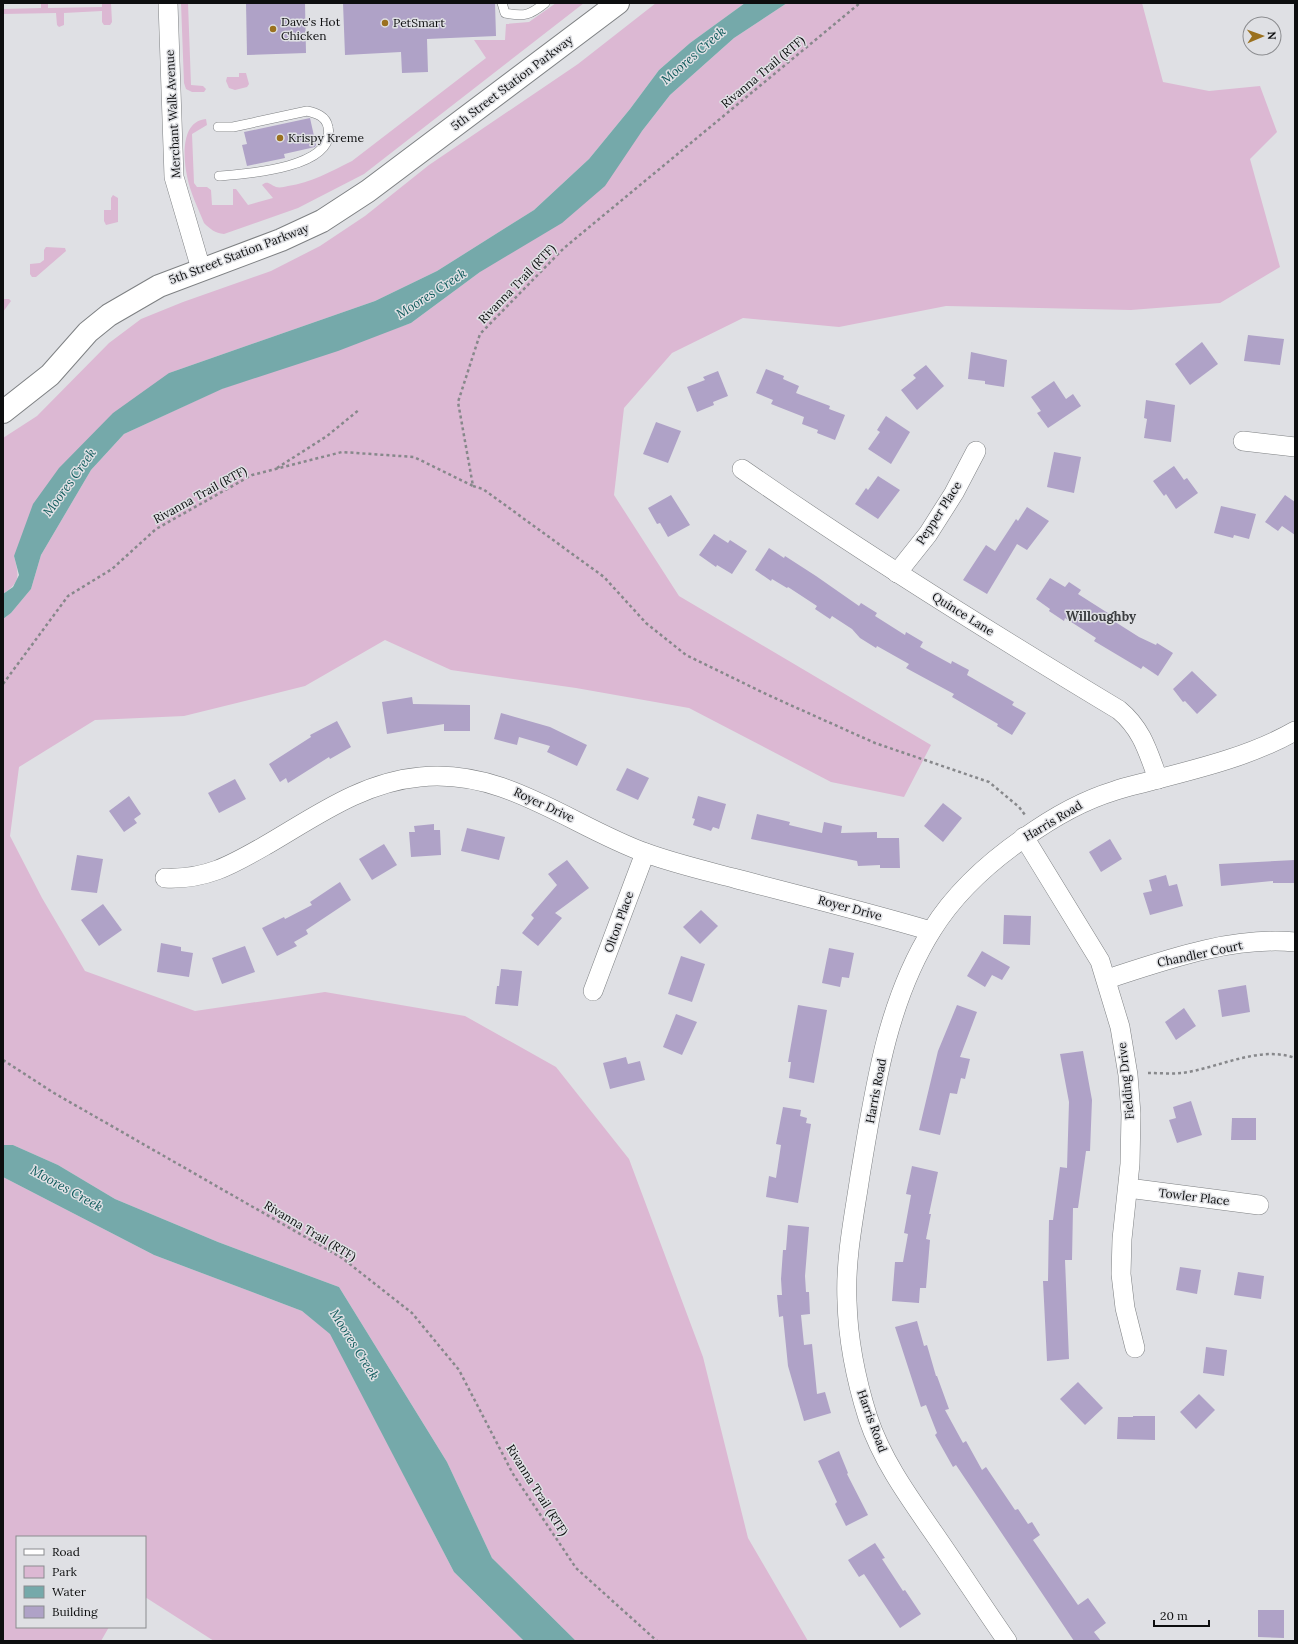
<svg xmlns="http://www.w3.org/2000/svg" width="1298" height="1644" font-family="Lora,serif">
	<style>
		.green { fill: #dcb8d3 }
		.water { fill: #75a9aa }
		.building { fill: #afa2c7 }
		.lines { fill: none; stroke-linecap: round; stroke-linejoin: round }
		.service-casing { stroke: #7e8083; stroke-width: 10 }
		.minor-casing { stroke: #7e8083; stroke-width: 20 }
		.tertiary-casing { stroke: #7e8083; stroke-width: 24 }
		.path { stroke: #87888b; stroke-width: 2.5; stroke-dasharray: 3 3; stroke-linecap: butt }
		.service { stroke: #fff; stroke-width: 9 }
		.minor { stroke: #fff; stroke-width: 19 }
		.tertiary { stroke: #fff; stroke-width: 22 }
		.poi-dot { fill: #9b711f; stroke: #dfe0e4; stroke-width: 1.5 }
		.labels { text-anchor: middle; stroke-width: 3; stroke-linejoin: round; paint-order: stroke }
		.poi-label { font-size: 12px; fill: #0d0e0f; stroke: #dfe0e4; text-anchor: start }
		.street-label { font-size: 12px; fill: #0d0e0f; stroke: #dfe0e4 }
		.water-label { font-size: 13px; font-style: italic; fill: #0e5a5b; stroke: #dfe0e4 }
		.neighbourhood-label { font-size: 13px; font-weight: bold; fill: #3c3e40; stroke: #dfe0e4 }
	</style>
	<rect width="100%" height="100%" fill="#dfe0e4"/>
	<g class="green">
		<path d="M 41,3 L 48,3 L 48,8 L 102,7 L 102,3 L 111,3 L 112,22 L 110,25 L 104,25 L 102,22 L 102,11 L 64,13 L 64,25 L 59,27 L 57,25 L 56,13 L 3,14 L 3,9 L 41,8 Z"/>
		<path d="M 181,3 L 188,3 L 191,85 L 203,86 L 206,89 L 204,92 L 192,92 L 186,89 L 184,83 Z"/>
		<path d="M 556,3 L 584,3 L 364,174 L 298,208 L 224,234 C 215,233 210,229 204,223 C 198,208 190,192 187,176 C 183,157 181,121 206,119 L 207,125 L 192,134 L 194,183 L 197,187 L 207,187 L 211,190 L 212,205 L 233,205 L 233,189 L 236,189 L 248,205 L 273,198 L 262,185 C 268,180 270,185 276,187 C 280,188 284,187 288,186 C 310,183 332,171 352,161 L 486,58 L 474,40 L 505,40 L 506,24 L 529,22 Z"/>
		<path d="M 656,3 L 745,3 L 690,43 L 659,70 L 630,109 L 589,159 L 534,210 L 437,271 L 375,301 L 169,373 L 14,556 C 19,576 21,582 3,594 L 3,438 L 37,416 L 109,343 L 141,319 L 183,302 L 271,271 L 320,246 L 365,216 L 429,165 L 578,64 Z"/>
		<path d="M 787,3 L 1142,3 L 1163,82 L 1209,91 L 1260,86 L 1277,132 L 1250,159 L 1280,267 L 1220,303 L 1131,310 L 946,306 L 839,327 L 743,318 L 672,353 L 624,408 L 614,495 L 679,596 L 931,745 L 904,797 L 831,782 L 689,708 L 576,688 L 451,670 L 385,640 L 305,686 L 184,716 L 95,720 L 19,767 L 10,836 L 42,898 L 85,971 L 195,1011 L 325,992 L 465,1016 L 556,1067 L 629,1159 L 703,1357 L 748,1538 L 808,1641 L 576,1641 L 492,1558 L 447,1462 L 339,1287 L 218,1242 L 115,1199 L 58,1165 L 13,1145 L 3,1145 L 3,619 L 11,613 L 31,589 L 41,555 L 91,470 L 124,434 L 221,389 L 411,323 L 480,272 L 642,131 L 670,95 L 734,38 Z"/>
		<path d="M 239,73 L 246,73 L 249,84 L 247,87 L 235,90 L 229,88 L 226,81 L 227,77 L 239,77 Z"/>
		<path d="M 113,195 L 118,198 L 118,222 L 106,225 L 104,221 L 104,210 L 111,210 L 111,198 Z"/>
		<path d="M 46,247 L 65,248 L 66,251 L 36,277 L 32,277 L 30,274 L 30,264 L 40,263 L 44,260 L 44,250 Z"/>
		<path d="M 3,299 L 9,299 L 11,301 L 3,312 Z"/>
		<path d="M 3,1177 L 154,1255 L 302,1311 L 331,1334 L 454,1572 L 524,1641 L 214,1641 L 145,1597 L 145,1537 L 17,1537 L 17,1627 L 109,1627 L 101,1641 L 3,1641 Z"/>
	</g>
	<g class="water">
		<path d="M 745,3 L 787,3 L 734,38 L 670,95 L 642,131 L 605,186 L 562,223 L 480,272 L 411,323 L 338,351 L 222,389 L 124,434 L 91,470 L 41,555 L 31,589 L 11,613 L 3,619 L 3,594 L 13,587 L 19,575 L 14,556 L 33,504 L 59,468 L 113,413 L 169,373 L 375,301 L 437,271 L 534,210 L 589,159 L 630,109 L 659,70 L 690,43 Z"/>
		<path d="M 3,1145 L 13,1145 L 58,1165 L 115,1199 L 218,1242 L 339,1287 L 447,1462 L 492,1558 L 576,1641 L 524,1641 L 454,1572 L 330,1334 L 302,1311 L 154,1255 L 3,1177 Z"/>
	</g>
	<g class="building">
		<path d="M 246,3 L 305,3 L 306,53 L 247,55 Z"/>
		<path d="M 343,3 L 495,3 L 496,36 L 427,39 L 428,72 L 402,73 L 401,52 L 345,55 Z"/>
		<path d="M 310,118 L 316,145 L 315,147 L 284,154 L 285,158 L 247,166 L 242,145 L 247,144 L 244,132 Z"/>
		<path d="M 1248,335 L 1284,339 L 1280,365 L 1244,361 Z"/>
		<path d="M 1202,342 L 1218,364 L 1190,385 L 1175,364 Z"/>
		<path d="M 971,352 L 1007,360 L 1004,387 L 985,384 L 985,381 L 968,379 Z"/>
		<path d="M 926,365 L 944,386 L 917,410 L 901,390 L 916,378 L 913,375 Z"/>
		<path d="M 766,369 L 784,376 L 783,379 L 799,386 L 796,393 L 830,406 L 829,409 L 845,415 L 835,440 L 817,433 L 818,430 L 802,424 L 804,417 L 771,404 L 773,400 L 756,393 Z"/>
		<path d="M 718,371 L 728,396 L 713,402 L 714,405 L 697,412 L 687,387 L 705,380 L 703,377 Z"/>
		<path d="M 1054,381 L 1066,399 L 1073,394 L 1081,406 L 1048,428 L 1037,413 L 1041,411 L 1031,397 Z"/>
		<path d="M 1146,400 L 1175,405 L 1171,442 L 1144,438 L 1147,419 L 1144,418 Z"/>
		<path d="M 886,416 L 910,432 L 891,464 L 868,449 L 880,432 L 877,430 Z"/>
		<path d="M 656,422 L 681,431 L 668,463 L 643,454 Z"/>
		<path d="M 1054,452 L 1081,457 L 1074,493 L 1047,487 Z"/>
		<path d="M 1174,466 L 1184,480 L 1187,478 L 1198,493 L 1176,509 L 1166,494 L 1164,496 L 1153,481 Z"/>
		<path d="M 878,476 L 900,490 L 878,519 L 855,504 L 866,488 L 868,490 Z"/>
		<path d="M 671,495 L 690,525 L 668,537 L 660,523 L 657,524 L 648,508 Z"/>
		<path d="M 1285,495 L 1295,502 L 1295,535 L 1282,526 L 1278,531 L 1265,522 Z"/>
		<path d="M 1221,506 L 1256,514 L 1249,539 L 1234,535 L 1233,538 L 1214,533 Z"/>
		<path d="M 1027,507 L 1049,521 L 1027,550 L 1017,544 L 987,594 L 963,580 L 986,545 L 995,551 L 1016,519 L 1018,521 Z"/>
		<path d="M 714,534 L 728,543 L 730,540 L 747,551 L 732,574 L 717,565 L 716,567 L 699,555 Z"/>
		<path d="M 769,548 L 784,558 L 785,556 L 816,576 L 859,606 L 861,603 L 877,613 L 875,616 L 905,635 L 906,632 L 923,642 L 920,647 L 951,664 L 952,661 L 969,670 L 967,675 L 1014,702 L 1012,705 L 1026,713 L 1012,735 L 997,726 L 998,724 L 952,697 L 954,694 L 906,668 L 909,664 L 877,646 L 876,648 L 860,638 L 852,629 L 832,616 L 830,619 L 815,609 L 817,606 L 788,587 L 787,588 L 772,579 L 771,581 L 755,570 Z"/>
		<path d="M 1050,578 L 1065,587 L 1069,582 L 1081,590 L 1078,594 L 1111,615 L 1109,618 L 1139,637 L 1156,645 L 1157,643 L 1173,653 L 1158,676 L 1143,666 L 1141,669 L 1094,641 L 1096,638 L 1065,618 L 1064,621 L 1049,611 L 1050,609 L 1036,599 Z"/>
		<path d="M 1192,671 L 1217,695 L 1197,714 L 1185,701 L 1183,702 L 1173,689 Z"/>
		<path d="M 412,697 L 413,704 L 470,705 L 470,731 L 444,731 L 444,724 L 387,734 L 382,702 Z"/>
		<path d="M 501,713 L 550,727 L 587,745 L 577,766 L 547,752 L 550,746 L 519,737 L 517,745 L 494,739 Z"/>
		<path d="M 337,721 L 351,747 L 330,759 L 329,757 L 288,783 L 286,778 L 280,782 L 269,764 L 311,737 L 310,735 Z"/>
		<path d="M 627,768 L 649,778 L 638,800 L 616,790 Z"/>
		<path d="M 235,779 L 246,799 L 219,813 L 208,793 Z"/>
		<path d="M 129,796 L 141,814 L 134,819 L 137,823 L 124,832 L 109,811 Z"/>
		<path d="M 698,796 L 726,804 L 719,829 L 713,827 L 711,831 L 693,825 L 695,819 L 692,818 Z"/>
		<path d="M 943,803 L 962,818 L 943,842 L 924,826 Z"/>
		<path d="M 757,814 L 790,822 L 789,825 L 822,833 L 824,822 L 842,826 L 841,833 L 877,832 L 877,838 L 899,838 L 900,868 L 880,868 L 880,865 L 858,866 L 857,861 L 751,839 Z"/>
		<path d="M 434,824 L 434,830 L 440,830 L 441,855 L 411,857 L 409,832 L 415,832 L 414,826 Z"/>
		<path d="M 467,828 L 505,837 L 499,860 L 461,851 Z"/>
		<path d="M 1110,839 L 1122,859 L 1101,872 L 1089,852 Z"/>
		<path d="M 384,844 L 397,865 L 372,880 L 359,859 Z"/>
		<path d="M 77,855 L 103,859 L 97,893 L 71,890 Z"/>
		<path d="M 567,860 L 589,888 L 555,913 L 562,918 L 538,946 L 522,933 L 534,918 L 531,915 L 557,885 L 548,874 Z"/>
		<path d="M 1295,860 L 1295,883 L 1273,883 L 1273,881 L 1221,886 L 1219,864 Z"/>
		<path d="M 1166,875 L 1169,886 L 1177,884 L 1183,906 L 1150,915 L 1143,893 L 1152,891 L 1149,880 Z"/>
		<path d="M 340,882 L 351,900 L 306,930 L 308,934 L 294,942 L 297,946 L 277,956 L 262,928 L 284,917 L 285,919 L 312,905 L 310,902 Z"/>
		<path d="M 103,904 L 122,930 L 99,946 L 81,920 Z"/>
		<path d="M 701,910 L 718,926 L 700,944 L 683,927 Z"/>
		<path d="M 1004,915 L 1031,916 L 1030,945 L 1003,944 Z"/>
		<path d="M 161,943 L 181,947 L 181,951 L 193,953 L 189,977 L 157,972 Z"/>
		<path d="M 245,946 L 255,972 L 222,984 L 212,958 Z"/>
		<path d="M 829,948 L 854,953 L 849,978 L 842,977 L 840,987 L 822,983 Z"/>
		<path d="M 982,951 L 1010,967 L 1002,980 L 992,975 L 985,987 L 967,976 Z"/>
		<path d="M 681,956 L 705,964 L 692,1002 L 668,994 Z"/>
		<path d="M 501,969 L 522,971 L 518,1006 L 495,1004 L 497,986 L 499,986 Z"/>
		<path d="M 1246,985 L 1250,1012 L 1222,1017 L 1218,990 Z"/>
		<path d="M 798,1005 L 827,1010 L 814,1083 L 789,1078 L 791,1062 L 788,1062 Z"/>
		<path d="M 957,1005 L 977,1012 L 960,1057 L 970,1059 L 965,1079 L 961,1078 L 957,1094 L 950,1093 L 940,1135 L 919,1130 L 938,1051 Z"/>
		<path d="M 1184,1008 L 1196,1026 L 1176,1040 L 1165,1022 Z"/>
		<path d="M 676,1014 L 697,1022 L 682,1055 L 663,1047 Z"/>
		<path d="M 1083,1051 L 1092,1100 L 1090,1151 L 1086,1151 L 1078,1208 L 1073,1208 L 1072,1260 L 1065,1260 L 1069,1359 L 1047,1361 L 1043,1281 L 1048,1281 L 1049,1220 L 1053,1220 L 1060,1167 L 1067,1168 L 1069,1102 L 1060,1054 Z"/>
		<path d="M 626,1057 L 628,1064 L 640,1061 L 645,1080 L 610,1089 L 603,1063 Z"/>
		<path d="M 1191,1101 L 1202,1135 L 1177,1143 L 1169,1120 L 1176,1118 L 1173,1107 Z"/>
		<path d="M 783,1107 L 801,1110 L 800,1116 L 807,1118 L 806,1123 L 811,1124 L 798,1203 L 766,1197 L 769,1176 L 776,1178 L 781,1145 L 776,1144 Z"/>
		<path d="M 1232,1118 L 1256,1118 L 1256,1140 L 1231,1140 Z"/>
		<path d="M 912,1166 L 938,1172 L 929,1214 L 931,1214 L 926,1239 L 930,1240 L 926,1288 L 920,1288 L 919,1303 L 892,1301 L 895,1262 L 903,1262 L 908,1234 L 904,1233 L 911,1195 L 906,1194 Z"/>
		<path d="M 788,1225 L 809,1227 L 805,1276 L 806,1292 L 809,1292 L 810,1314 L 801,1315 L 804,1345 L 812,1344 L 817,1394 L 825,1392 L 831,1413 L 804,1421 L 788,1366 L 783,1316 L 779,1317 L 777,1295 L 782,1295 L 781,1279 L 783,1250 L 786,1250 Z"/>
		<path d="M 1180,1267 L 1201,1270 L 1197,1294 L 1176,1290 Z"/>
		<path d="M 1238,1272 L 1264,1276 L 1261,1299 L 1234,1295 Z"/>
		<path d="M 917,1321 L 924,1346 L 927,1345 L 936,1376 L 937,1376 L 949,1409 L 945,1410 L 963,1443 L 966,1441 L 982,1470 L 986,1467 L 1015,1510 L 1018,1509 L 1028,1524 L 1032,1522 L 1040,1535 L 1033,1540 L 1078,1605 L 1088,1598 L 1106,1623 L 1094,1632 L 1101,1641 L 1074,1641 L 956,1465 L 953,1467 L 935,1435 L 937,1433 L 926,1405 L 921,1407 L 895,1327 Z"/>
		<path d="M 1206,1347 L 1227,1350 L 1224,1376 L 1203,1373 Z"/>
		<path d="M 1078,1382 L 1103,1408 L 1085,1425 L 1060,1399 Z"/>
		<path d="M 1199,1394 L 1215,1410 L 1196,1429 L 1180,1412 Z"/>
		<path d="M 1133,1416 L 1155,1416 L 1155,1440 L 1117,1439 L 1118,1417 L 1133,1417 Z"/>
		<path d="M 839,1451 L 848,1473 L 847,1474 L 868,1515 L 846,1526 L 835,1504 L 837,1502 L 818,1461 Z"/>
		<path d="M 875,1543 L 885,1558 L 882,1559 L 903,1591 L 905,1590 L 921,1614 L 900,1628 L 864,1574 L 859,1577 L 848,1560 Z"/>
		<path d="M 1258,1610 L 1284,1610 L 1284,1638 L 1258,1637 Z"/>
	</g>
	<g class="lines">
		<defs>
			<g id="service">
				<path d="M 502,3 L 505,13 C 525,17 530,15 545,3"/>
				<path d="M 218,127 L 233,127 L 307,111 C 316,113 326,116 328,127 C 337,168 246,174 219,176"/>
			</g>
			<g id="minor">
				<path d="M 168,3 L 174,177 L 201,269"/>
				<path d="M 1243,441 L 1295,447"/>
				<path d="M 742,469 C 864,554 991,633 1119,710 C 1142,729 1148,752 1158,779"/>
				<path d="M 897,573 L 928,534 L 954,493 L 976,451"/>
				<path d="M 1024,837 L 1100,961 L 1120,1027 L 1128,1075 L 1131,1114 L 1130,1164 L 1122,1239 L 1121,1274 L 1125,1308 L 1135,1348"/>
				<path d="M 165,878 C 207,880 233,864 268,844 C 316,816 363,782 420,777 C 505,768 571,826 646,853 C 676,864 707,871 737,879 C 802,896 867,912 931,931"/>
				<path d="M 1107,979 C 1165,960 1232,936 1295,942"/>
				<path d="M 593,991 L 645,853"/>
				<path d="M 1128,1188 L 1259,1205"/>
				<path d="M 1007,1641 C 982,1605 958,1568 933,1532 C 908,1496 882,1460 868,1418 C 856,1380 848,1341 847,1301 C 845,1259 854,1217 860,1176 C 874,1093 886,1003 932,930 C 955,893 988,863 1024,838 C 1052,818 1081,801 1114,791 C 1127,786 1141,784 1154,780 C 1201,768 1253,755 1295,731"/>
			</g>
			<path id="tertiary" d="M 3,412 L 50,375 L 88,332 L 109,315 L 159,286 L 281,240 L 322,221 L 368,191 L 618,3"/>
		</defs>
		<use href="#service" class="service-casing"/>
		<use href="#minor" class="minor-casing"/>
		<use href="#tertiary" class="tertiary-casing"/>
		<g class="path">
			<path d="M 277,468 L 327,436 L 360,409"/>
			<path d="M 473,486 L 483,489 L 604,577 L 646,623 L 686,655 L 768,695 L 875,743 L 989,782 L 1019,807 L 1025,815"/>
			<path d="M 3,684 L 68,596 L 112,569 L 156,529 L 252,475 L 342,452 L 414,457 L 473,486 L 458,402 L 480,334 L 564,248 L 860,3"/>
			<path d="M 3,1060 L 54,1093 L 342,1258 L 412,1313 L 459,1370 L 513,1474 L 576,1568 L 657,1641"/>
			<path d="M 1148,1073 C 1159,1073 1171,1074 1182,1073 C 1219,1068 1259,1045 1295,1058"/>
		</g>
		<use href="#service" class="service"/>
		<use href="#minor" class="minor"/>
		<use href="#tertiary" class="tertiary"/>
	</g>
	<g class="poi-dot">
		<circle cx="385" cy="23" r="4"/>
		<circle cx="273" cy="29" r="4"/>
		<circle cx="280" cy="138" r="4"/>
	</g>
	<g class="labels">
		<g class="poi-label">
			<text x="281" y="26">Dave's Hot<tspan x="281" dy="14">Chicken</tspan></text>
			<text x="393" y="27">PetSmart</text>
			<text x="288" y="142">Krispy Kreme</text>
		</g>
		<g class="street-label">
			<text transform="translate(763 72) rotate(-40)" y="4">Rivanna Trail (RTF)</text>
			<text transform="translate(512 83) rotate(-37)" y="4">5th Street Station Parkway</text>
			<text transform="translate(173 114) rotate(-93)" y="4">Merchant Walk Avenue</text>
			<text transform="translate(239 254) rotate(-21)" y="4">5th Street Station Parkway</text>
			<text transform="translate(517 284) rotate(-46)" y="4">Rivanna Trail (RTF)</text>
			<text transform="translate(200 495) rotate(-29)" y="4">Rivanna Trail (RTF)</text>
			<text transform="translate(939 513) rotate(-57)" y="4">Pepper Place</text>
			<text transform="translate(963 614) rotate(32)" y="4">Quince Lane</text>
			<text transform="translate(544 805) rotate(25)" y="4">Royer Drive</text>
			<text transform="translate(1053 821) rotate(-31)" y="4">Harris Road</text>
			<text transform="translate(850 908) rotate(15)" y="4">Royer Drive</text>
			<text transform="translate(619 922) rotate(-70)" y="4">Olton Place</text>
			<text transform="translate(1200 954) rotate(-12)" y="4">Chandler Court</text>
			<text transform="translate(1126 1081) rotate(-96)" y="4">Fielding Drive</text>
			<text transform="translate(876 1091) rotate(-79)" y="4">Harris Road</text>
			<text transform="translate(1194 1197) rotate(7)" y="4">Towler Place</text>
			<text transform="translate(310 1231) rotate(31)" y="4">Rivanna Trail (RTF)</text>
			<text transform="translate(872 1421) rotate(70)" y="4">Harris Road</text>
			<text transform="translate(537 1490) rotate(58)" y="4">Rivanna Trail (RTF)</text>
		</g>
		<g class="water-label">
			<text transform="translate(693 55) rotate(-41)" y="5">Moores Creek</text>
			<text transform="translate(431 293) rotate(-33)" y="5">Moores Creek</text>
			<text transform="translate(69 482) rotate(-54)" y="5">Moores Creek</text>
			<text transform="translate(67 1188) rotate(29)" y="5">Moores Creek</text>
			<text transform="translate(355 1344) rotate(58)" y="5">Moores Creek</text>
		</g>
		<g class="neighbourhood-label">
			<text x="1101" y="621">Willoughby</text>
		</g>
	</g>
	<rect width="1298" height="1644" fill="none" stroke="#0d0e0f" stroke-width="8"/>
	<rect x="16" y="1536" width="130" height="92" fill="#dfe0e4" stroke="#8b8c8f"/>
	<rect x="24" y="1549" width="20" height="6" fill="#ffffff" stroke="#8b8c8f"/>
	<text x="52" y="1556" font-size="12" fill="#0d0e0f">Road</text>
	<rect x="24" y="1566" width="20" height="12" fill="#dcb8d3" stroke="#8b8c8f"/>
	<text x="52" y="1576" font-size="12" fill="#0d0e0f">Park</text>
	<rect x="24" y="1586" width="20" height="12" fill="#75a9aa" stroke="#8b8c8f"/>
	<text x="52" y="1596" font-size="12" fill="#0d0e0f">Water</text>
	<rect x="24" y="1606" width="20" height="12" fill="#afa2c7" stroke="#8b8c8f"/>
	<text x="52" y="1616" font-size="12" fill="#0d0e0f">Building</text>
	<g transform="translate(1262 36) rotate(88)"><circle r="19" fill="#dfe0e4" stroke="#8b8c8f"/>
	<path d="M0-3L7 15L0 10L-7 15Z" fill="#9b711f"/>
	<text y="-6" font-size="11" font-weight="bold" text-anchor="middle" fill="#0d0e0f">N</text>
	</g>
	<path d="M1154 1620v6h55v-6" fill="none" stroke="#0d0e0f" stroke-width="2"/>
	<text x="1160" y="1620" font-size="12" fill="#0d0e0f" stroke="#dfe0e4" stroke-width="3" paint-order="stroke">20 m</text>
</svg>
